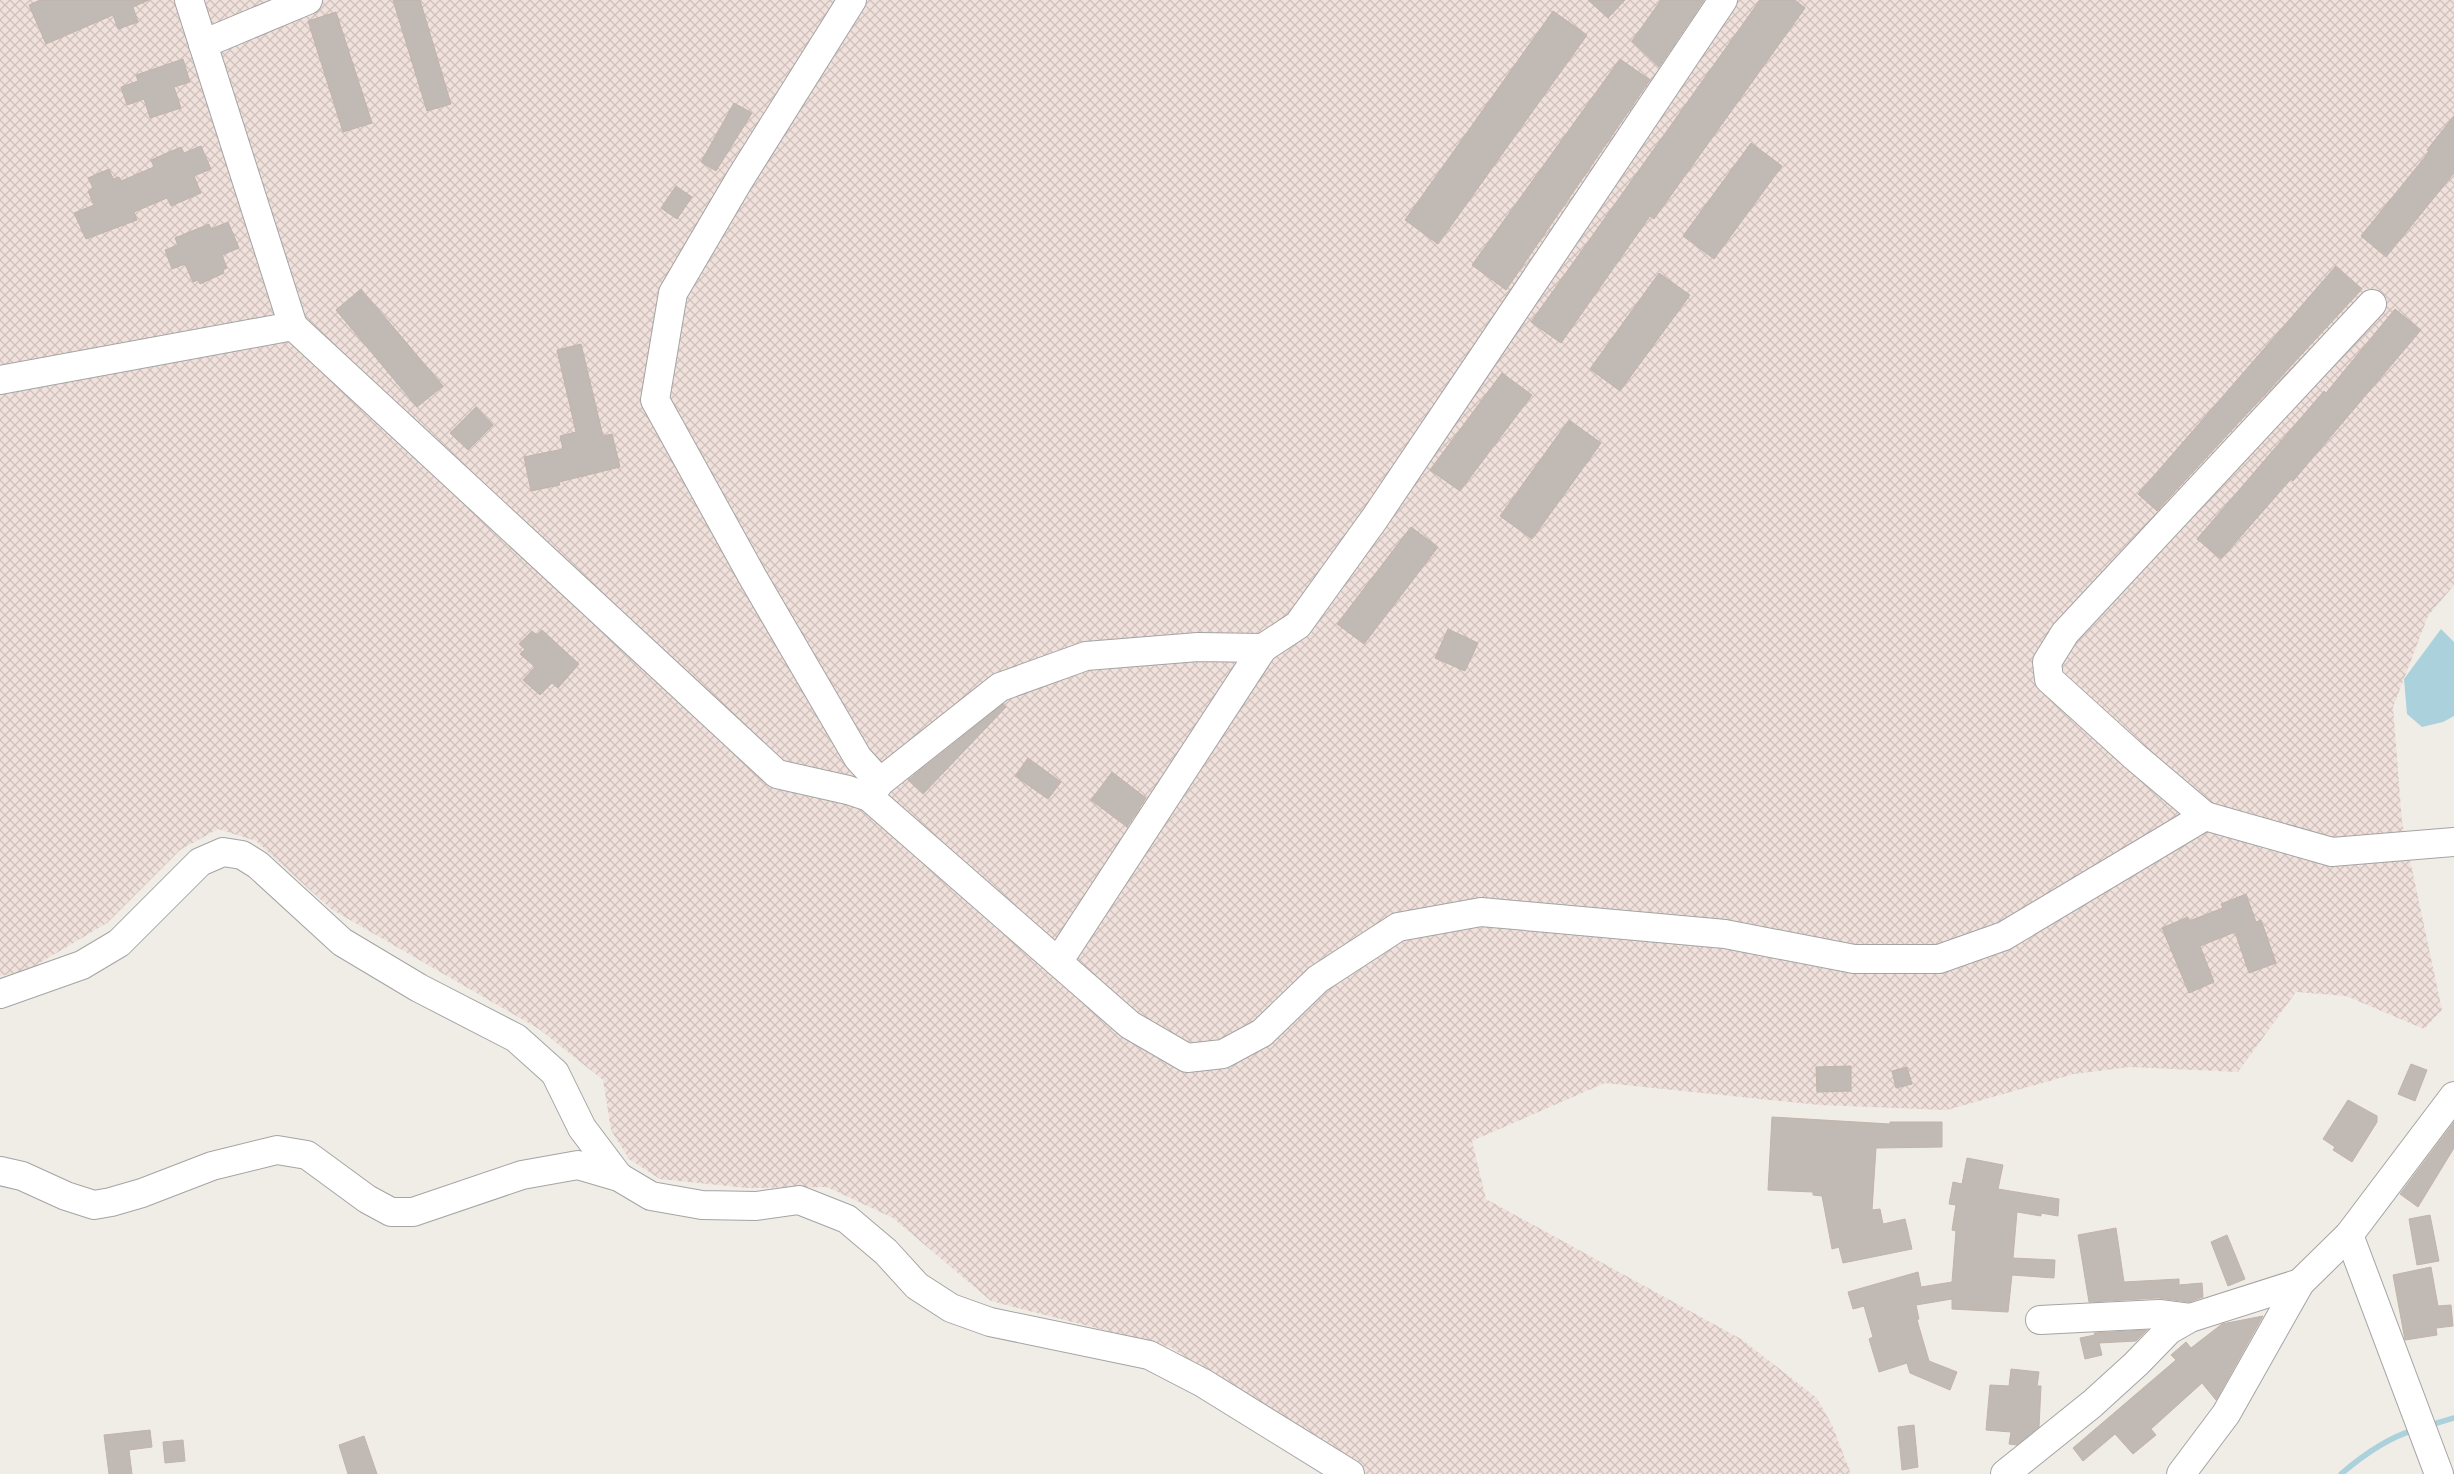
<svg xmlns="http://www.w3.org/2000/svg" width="2454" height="1474" font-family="'Sofia Sans Condensed',sans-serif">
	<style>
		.military { fill: url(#military-cross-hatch) }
		.water { fill: #aad1dc }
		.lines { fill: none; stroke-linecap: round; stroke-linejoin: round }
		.stream { stroke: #aad1dc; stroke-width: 5.5 }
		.building { fill: #c1b9b4; stroke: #c2b4aa }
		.minor-casing { stroke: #a4a4a4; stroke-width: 30 }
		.minor { stroke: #fff; stroke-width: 28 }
	</style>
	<defs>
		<pattern id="military-cross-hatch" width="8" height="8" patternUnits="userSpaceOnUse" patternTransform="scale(1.25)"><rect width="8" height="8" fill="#f1e1dc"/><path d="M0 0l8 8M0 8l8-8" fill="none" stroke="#cec1bc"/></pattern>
	</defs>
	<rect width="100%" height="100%" fill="#f0ede7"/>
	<path class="military" d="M 0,0 L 2454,0 L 2454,585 L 2428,616 L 2393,707 L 2402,822 L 2442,1010 L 2424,1029 L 2346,996 L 2296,992 L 2238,1072 L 2130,1067 L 2074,1074 L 1947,1110 L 1820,1105 L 1605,1083 L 1472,1141 L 1486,1199 L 1741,1339 L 1817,1398 L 1832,1425 L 1851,1474 L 1363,1474 L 1170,1347 L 991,1301 L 893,1218 L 827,1187 L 748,1188 L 660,1179 L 629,1159 L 611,1130 L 603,1080 L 539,1029 L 331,909 L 256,841 L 218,829 L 180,850 L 107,923 L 26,971 L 0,976 Z"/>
	<path class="water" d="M 2441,629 L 2454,642 L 2454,716 L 2443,722 L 2422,727 L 2407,714 L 2404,679 Z"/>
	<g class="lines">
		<g class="stream">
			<path d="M 2427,1426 L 2454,1418"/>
			<path d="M 2341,1474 C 2362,1456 2387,1438 2414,1430"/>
		</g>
	</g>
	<g class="building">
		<path d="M 40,0 L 149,0 L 133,7 L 138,22 L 118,29 L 113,15 L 46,44 L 29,5 Z"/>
		<path d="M 393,0 L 420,0 L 451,104 L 427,111 Z"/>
		<path d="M 1588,0 L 1625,0 L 1608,18 Z"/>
		<path d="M 1661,0 L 1704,0 L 1659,67 L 1632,41 Z"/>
		<path d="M 1760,0 L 1795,0 L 1805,8 L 1654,219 L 1650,216 L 1561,343 L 1531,322 Z"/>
		<path d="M 1553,11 L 1587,35 L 1438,244 L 1405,220 Z"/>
		<path d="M 336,12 L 372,123 L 343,132 L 308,21 Z"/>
		<path d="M 183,59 L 190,82 L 174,87 L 181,108 L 150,118 L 144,99 L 127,105 L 121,87 L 138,81 L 136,75 Z"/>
		<path d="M 1620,59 L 1650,80 L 1506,290 L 1472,265 Z"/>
		<path d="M 734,103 L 752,113 L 716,171 L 701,162 Z"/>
		<path d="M 2454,116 L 2454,173 L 2386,257 L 2361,236 L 2429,152 L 2427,150 Z"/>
		<path d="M 1751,143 L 1782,166 L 1714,259 L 1683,236 Z"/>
		<path d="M 201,146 L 211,169 L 194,176 L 201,193 L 171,206 L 167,198 L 134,212 L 137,220 L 86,239 L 74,213 L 94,205 L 88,191 L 93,188 L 88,178 L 109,169 L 113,179 L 119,177 L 121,181 L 154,167 L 151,160 L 181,147 L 184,153 Z"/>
		<path d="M 676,186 L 692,197 L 677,219 L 661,208 Z"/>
		<path d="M 228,222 L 239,248 L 222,255 L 227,268 L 223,270 L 224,273 L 200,284 L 198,280 L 193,282 L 185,264 L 172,269 L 165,250 L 178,245 L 175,238 L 209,224 L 211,229 Z"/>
		<path d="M 2336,266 L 2362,289 L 2157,511 L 2138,494 Z"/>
		<path d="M 1659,273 L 1690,295 L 1620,391 L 1590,369 Z"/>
		<path d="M 361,289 L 443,386 L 417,407 L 336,310 Z"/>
		<path d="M 2395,309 L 2421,330 L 2293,481 L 2291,479 L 2221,559 L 2197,539 L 2324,391 L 2326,393 Z"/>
		<path d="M 581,344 L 603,436 L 612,434 L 620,467 L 559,482 L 560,485 L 531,491 L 524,457 L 563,449 L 560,436 L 576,432 L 557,350 Z"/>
		<path d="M 1502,373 L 1532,395 L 1460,491 L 1430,470 Z"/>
		<path d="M 476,407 L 493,425 L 468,450 L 450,433 Z"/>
		<path d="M 1569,420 L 1601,443 L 1532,539 L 1500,516 Z"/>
		<path d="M 1411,527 L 1438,547 L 1364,644 L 1337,624 Z"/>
		<path d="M 1448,629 L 1478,643 L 1465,671 L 1435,658 Z"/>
		<path d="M 542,630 L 579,664 L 558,688 L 552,683 L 540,695 L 523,680 L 535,667 L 520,654 L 525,649 L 519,644 L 532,631 L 537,635 Z"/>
		<path d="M 1003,704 L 1006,707 L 923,794 L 908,780 Z"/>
		<path d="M 1028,758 L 1061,782 L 1048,799 L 1015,776 Z"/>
		<path d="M 1112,772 L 1146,798 L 1127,827 L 1091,800 Z"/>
		<path d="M 2246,894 L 2256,922 L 2261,920 L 2276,963 L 2249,973 L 2235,932 L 2200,946 L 2214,982 L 2189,993 L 2162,928 L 2188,917 L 2189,921 L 2223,908 L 2221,904 Z"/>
		<path d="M 2411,1064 L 2427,1070 L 2415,1101 L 2398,1094 Z"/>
		<path d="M 1851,1066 L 1851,1091 L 1817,1092 L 1816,1067 Z"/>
		<path d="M 1907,1067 L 1912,1084 L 1896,1088 L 1892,1071 Z"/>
		<path d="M 2348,1100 L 2377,1116 L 2377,1122 L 2352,1162 L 2333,1150 L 2335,1147 L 2323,1139 Z"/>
		<path d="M 1772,1117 L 1890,1124 L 1890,1122 L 1942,1122 L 1942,1147 L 1876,1148 L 1872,1210 L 1880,1209 L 1883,1224 L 1905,1219 L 1912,1249 L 1843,1263 L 1839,1247 L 1832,1249 L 1822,1196 L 1813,1195 L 1813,1192 L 1768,1190 Z"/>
		<path d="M 2454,1122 L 2454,1148 L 2418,1207 L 2400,1194 Z"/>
		<path d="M 1967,1158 L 2003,1165 L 1998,1189 L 2059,1199 L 2058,1216 L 2041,1213 L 2041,1216 L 2017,1212 L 2013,1258 L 2055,1260 L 2054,1278 L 2012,1275 L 2008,1312 L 1952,1309 L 1952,1299 L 1916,1305 L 1919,1319 L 1917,1320 L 1929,1361 L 1957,1372 L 1950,1390 L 1910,1373 L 1907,1363 L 1879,1372 L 1869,1339 L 1873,1337 L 1864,1306 L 1853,1309 L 1848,1292 L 1918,1272 L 1921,1287 L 1952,1282 L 1956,1231 L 1952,1230 L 1956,1205 L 1949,1204 L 1953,1182 L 1962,1184 Z"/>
		<path d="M 2430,1215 L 2439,1261 L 2417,1265 L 2409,1219 Z"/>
		<path d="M 2116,1228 L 2124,1282 L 2179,1279 L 2179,1285 L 2202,1283 L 2203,1297 L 2189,1302 L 2158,1298 L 2089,1302 L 2078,1235 Z"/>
		<path d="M 2227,1235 L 2245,1279 L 2228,1286 L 2211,1242 Z"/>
		<path d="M 2431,1267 L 2438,1306 L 2451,1305 L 2453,1326 L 2436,1328 L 2437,1335 L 2405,1340 L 2393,1275 Z"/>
		<path d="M 2263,1316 L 2216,1400 L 2202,1383 L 2151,1429 L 2156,1435 L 2133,1454 L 2115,1434 L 2083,1461 L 2073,1448 L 2176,1360 L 2171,1355 L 2186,1342 L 2191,1348 L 2222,1324 Z"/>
		<path d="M 2147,1330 L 2136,1341 L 2099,1343 L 2102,1355 L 2085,1359 L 2080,1338 L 2095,1335 L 2094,1333 Z"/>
		<path d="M 2011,1369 L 2039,1372 L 2037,1386 L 2041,1386 L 2039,1427 L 2017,1445 L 2009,1444 L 2011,1432 L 1986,1430 L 1990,1385 L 2009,1386 Z"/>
		<path d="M 1914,1425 L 1918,1467 L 1902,1470 L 1898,1427 Z"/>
		<path d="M 150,1430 L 152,1447 L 129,1450 L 132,1474 L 109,1474 L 104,1435 Z"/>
		<path d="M 364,1436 L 377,1474 L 348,1474 L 339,1445 Z"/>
		<path d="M 183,1440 L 185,1461 L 165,1463 L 163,1442 Z"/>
	</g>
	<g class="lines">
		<defs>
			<g id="minor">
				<path d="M 189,0 L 293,326"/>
				<path d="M 852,0 L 738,182 L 673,293 L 655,400 L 752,576 L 858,758 L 880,782"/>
				<path d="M 203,44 L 308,0"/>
				<path d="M 0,380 L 293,326 L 777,774 L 848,790 L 869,797 L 1130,1025 L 1187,1058 L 1223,1054 L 1262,1033 L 1318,979 L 1398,927 L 1481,912 L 1725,934 L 1854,959 L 1939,959 L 2004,936 L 2205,816 L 2332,852 L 2454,842"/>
				<path d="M 869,797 L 880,782 L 1000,687 L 1086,656 L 1198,647 L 1263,648 L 1298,625 L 1375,518 L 1723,0"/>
				<path d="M 2205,816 L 2134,756 L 2049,679 L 2047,662 L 2065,633 L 2372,304"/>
				<path d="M 1058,962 L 1263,648"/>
				<path d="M 0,994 L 82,965 L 119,943 L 200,862 L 223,852 L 242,855 L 258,865 L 342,942 L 419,988 L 516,1038 L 555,1073 L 582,1128 L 619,1177"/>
				<path d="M 0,1171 L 22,1176 L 66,1196 L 94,1205 L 111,1202 L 142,1193 L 212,1166 L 277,1150 L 307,1155 L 367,1199 L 391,1212 L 413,1212 L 522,1175 L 578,1165 L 619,1177 L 651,1196 L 702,1205 L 756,1206 L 799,1200 L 847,1219 L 886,1252 L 917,1286 L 951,1308 L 990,1322 L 1149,1355 L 1203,1383 L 1350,1474"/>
				<path d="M 2349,1235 L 2439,1474"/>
				<path d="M 2040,1320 L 2159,1314 L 2190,1318"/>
				<path d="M 2005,1474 L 2092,1404 L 2136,1364 L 2169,1330 L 2190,1318 L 2300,1283"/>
				<path d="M 2181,1474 L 2226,1414 L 2300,1283 L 2349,1235 L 2454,1096"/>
			</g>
		</defs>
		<use href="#minor" class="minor-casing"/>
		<use href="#minor" class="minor"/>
	</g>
</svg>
